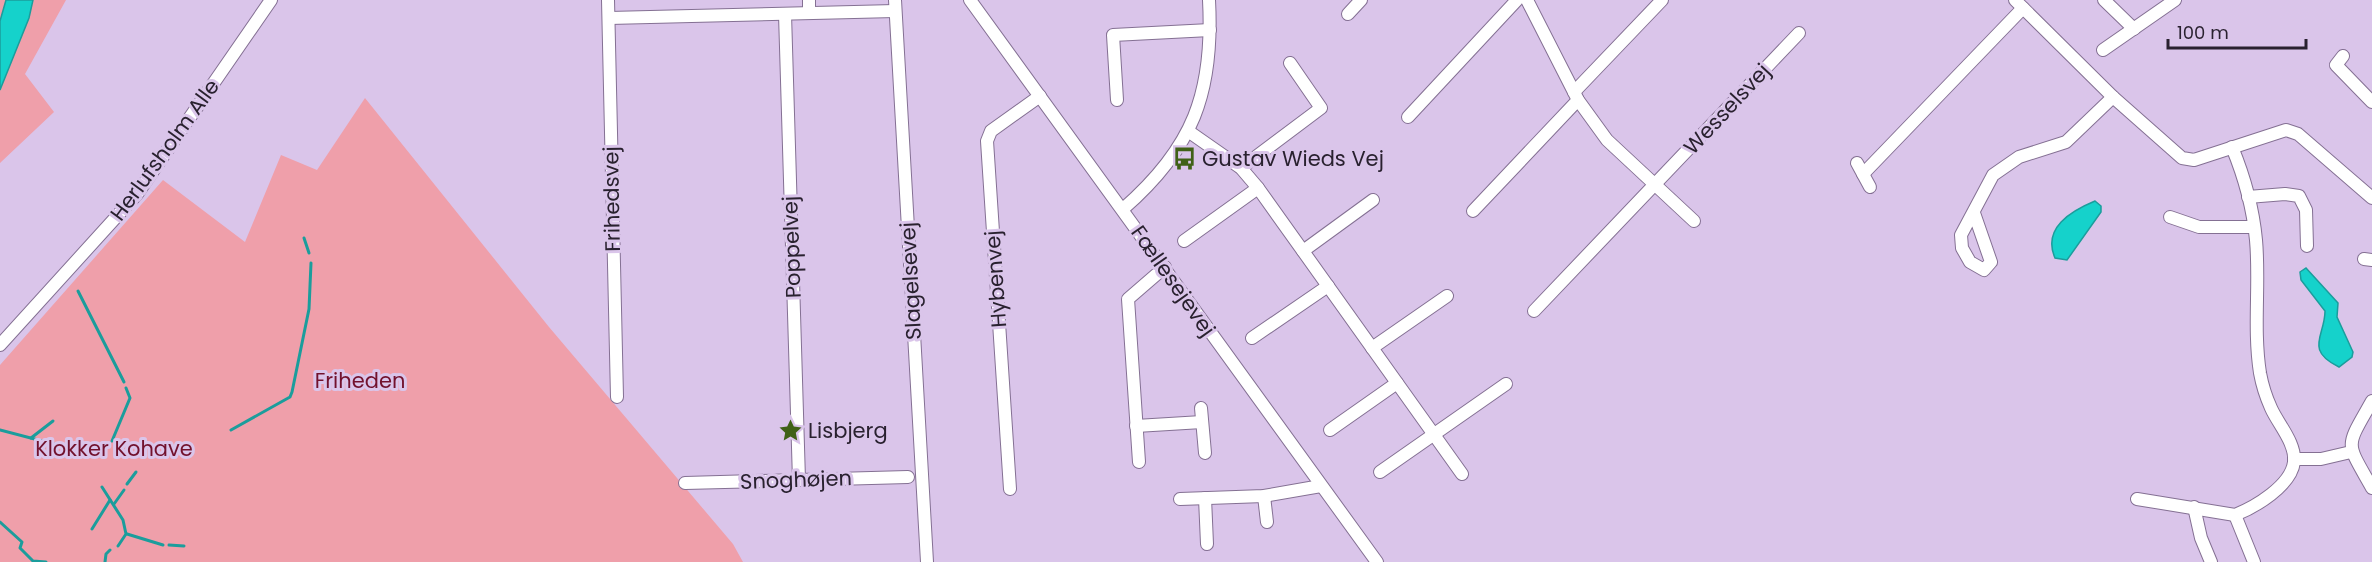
<svg xmlns="http://www.w3.org/2000/svg" width="2372" height="562" font-family="Poppins,sans-serif">
	<style>
		.green { fill: #ef9faa }
		.water { fill: #15d2cb; stroke: #1b9d9c; stroke-width: 1.5 }
		.lines { fill: none; stroke-linecap: round; stroke-linejoin: round }
		.stream { stroke: #1b9d9c; stroke-width: 3 }
		.minor-casing { stroke: #847093; stroke-width: 14 }
		.minor { stroke: #fff; stroke-width: 12 }
		.labels { text-anchor: middle; stroke-width: 6; stroke-linejoin: round; paint-order: stroke }
		.street-label { font-size: 21px; fill: #29212f; stroke: #dac5ea }
		.poi-label { font-size: 21px; fill: #29212f; stroke: #dac5ea; text-anchor: start }
		.park-label { font-size: 21px; fill: #72112d; stroke: #dac5ea }
	</style>
	<rect width="100%" height="100%" fill="#dac5ea"/>
	<g class="green">
		<path d="M 0,0 L 66,0 L 25,74 L 54,112 L 0,163 Z"/>
		<path d="M 365,98 L 549,327 L 733,544 L 743,562 L 0,562 L 0,365 L 163,180 L 245,242 L 281,155 L 317,170 Z"/>
	</g>
	<g class="water">
		<path d="M 6,0 L 33,0 L 29,18 L 0,90 L 0,21 Z"/>
		<path d="M 2095,201 L 2101,206 L 2101,212 L 2067,260 L 2055,258 C 2042,228 2071,211 2095,201 Z"/>
		<path d="M 2306,268 L 2338,303 L 2337,317 L 2353,352 L 2352,357 L 2339,367 C 2304,350 2325,336 2325,311 L 2301,280 L 2300,272 Z"/>
	</g>
	<g class="lines">
		<g class="stream">
			<path d="M 304,238 L 309,253"/>
			<path d="M 78,291 L 124,382"/>
			<path d="M 0,430 L 65,447"/>
			<path d="M 231,430 L 290,397 L 292,392 L 309,309 L 311,263"/>
			<path d="M 31,438 L 53,421"/>
			<path d="M 112,441 L 130,398 L 126,388"/>
			<path d="M 127,484 L 136,472"/>
			<path d="M 102,487 L 123,520 L 126,534 L 118,546"/>
			<path d="M 114,504 L 124,490"/>
			<path d="M 0,522 L 22,542 L 20,548 L 33,561 L 46,562"/>
			<path d="M 92,529 L 110,500"/>
			<path d="M 127,534 L 163,545"/>
			<path d="M 169,545 L 184,546"/>
			<path d="M 105,562 L 106,554 L 110,550"/>
		</g>
		<defs>
			<g id="minor">
				<path d="M 608,0 L 617,397"/>
				<path d="M 809,0 L 809,13"/>
				<path d="M 895,0 L 927,562"/>
				<path d="M 970,0 L 1377,562"/>
				<path d="M 1527,0 L 1578,100 L 1607,140 L 1694,221"/>
				<path d="M 2015,0 L 2113,97 L 2182,158 L 2194,160 L 2286,130 L 2298,134 L 2372,198"/>
				<path d="M 2104,0 L 2134,29"/>
				<path d="M 785,14 L 799,480"/>
				<path d="M 1348,14 L 1361,0"/>
				<path d="M 609,18 L 895,11"/>
				<path d="M 2103,50 L 2175,0"/>
				<path d="M 2343,56 L 2336,65 L 2372,102"/>
				<path d="M 1574,92 L 1662,0"/>
				<path d="M 1117,100 L 1113,35 L 1210,30"/>
				<path d="M 1408,117 L 1517,0"/>
				<path d="M 1188,131 L 1241,168 L 1258,188 L 1462,474"/>
				<path d="M 1857,163 L 1870,187"/>
				<path d="M 1241,168 L 1321,108 L 1290,63"/>
				<path d="M 1863,174 L 2023,8"/>
				<path d="M 2248,197 L 2285,194 L 2299,196 L 2306,210 L 2307,246"/>
				<path d="M 1123,209 C 1193,148 1214,93 1209,0"/>
				<path d="M 1473,211 L 1578,100"/>
				<path d="M 1974,213 L 1991,262 L 1984,270 L 1970,262 L 1962,248 L 1961,235 L 1993,175 L 2019,157 L 2066,142 L 2113,97"/>
				<path d="M 2170,217 L 2199,227 L 2254,227"/>
				<path d="M 1184,241 L 1258,188"/>
				<path d="M 1303,251 L 1373,200"/>
				<path d="M 2364,259 L 2372,260"/>
				<path d="M 1534,311 L 1799,33"/>
				<path d="M 1252,338 L 1328,286"/>
				<path d="M 0,345 L 137,194 L 271,0"/>
				<path d="M 1372,348 L 1447,296"/>
				<path d="M 2372,401 C 2345,449 2345,440 2372,488"/>
				<path d="M 1201,408 L 1205,453"/>
				<path d="M 1136,426 L 1202,422"/>
				<path d="M 1330,430 L 1397,383"/>
				<path d="M 2294,459 L 2321,459 L 2351,452"/>
				<path d="M 1139,462 L 1128,299 L 1165,267"/>
				<path d="M 1380,472 L 1506,384"/>
				<path d="M 685,483 L 908,477"/>
				<path d="M 1010,489 L 987,141 L 991,131 L 1040,96"/>
				<path d="M 1264,496 L 1267,522"/>
				<path d="M 1205,498 L 1207,544"/>
				<path d="M 1180,499 L 1264,496 L 1321,486"/>
				<path d="M 2137,499 L 2235,515 C 2255,507 2291,486 2294,462 C 2296,443 2278,424 2271,408 C 2266,397 2262,384 2260,373 C 2253,328 2260,284 2256,240 C 2253,208 2244,176 2232,147"/>
				<path d="M 2194,507 L 2201,538 L 2211,562"/>
				<path d="M 2235,515 L 2254,562"/>
			</g>
		</defs>
		<use href="#minor" class="minor-casing"/>
		<use href="#minor" class="minor"/>
	</g>
	<defs>
		<symbol id="bus-bare" viewBox="-9 -9 18 18"><path d="M-5-6H5V4H4V6H2V4H-2V6H-4V4H-5ZM-3.5-4V0h7V-4ZM-3.5 1.2v1.5H-2V1.2ZM2 1.2v1.5H3.5V1.2Z" fill="#406117" stroke="#dac5ea" stroke-width="2.5" paint-order="stroke"/></symbol>
		<symbol id="sight-bare" viewBox="-9 -9 18 18"><path d="M0-6L1.8-2.2L6-1.7L2.9 1.2L3.7 5.4L0 3.3L-3.7 5.4L-2.9 1.2L-6-1.7L-1.8-2.2Z" fill="#406117" stroke="#dac5ea" stroke-width="2.5" paint-order="stroke"/></symbol>
	</defs>
	<g fill-rule="evenodd">
		<use href="#bus-bare" x="1168" y="142" width="33" height="33"/>
		<use href="#sight-bare" x="774" y="414" width="33" height="33"/>
	</g>
	<g class="labels">
		<g class="street-label">
			<text transform="translate(1727 109) rotate(-47)" y="7">Wesselsvej</text>
			<text transform="translate(165 150) rotate(-54)" y="7">Herlufsholm Alle</text>
			<text transform="translate(612 199) rotate(-91)" y="7">Frihedsvej</text>
			<text transform="translate(792 247) rotate(-92)" y="7">Poppelvej</text>
			<text transform="translate(996 279) rotate(-94)" y="7">Hybenvej</text>
			<text transform="translate(911 281) rotate(-93)" y="7">Slagelsevej</text>
			<text transform="translate(1173 281) rotate(55)" y="7">Fællesejevej</text>
			<text transform="translate(796 480) rotate(-2)" y="7">Snoghøjen</text>
		</g>
		<g class="poi-label">
			<text x="1202" y="166">Gustav Wieds Vej</text>
			<text x="808" y="438">Lisbjerg</text>
		</g>
		<g class="park-label">
			<text x="360" y="388">Friheden</text>
			<text x="114" y="456">Klokker Kohave</text>
		</g>
	</g>
	<path d="M2168 39v9h138v-9" fill="none" stroke="#29212f" stroke-width="3"/>
	<text x="2177" y="39" font-size="18" fill="#29212f" stroke="#dac5ea" stroke-width="4.5" paint-order="stroke">100 m</text>
</svg>
